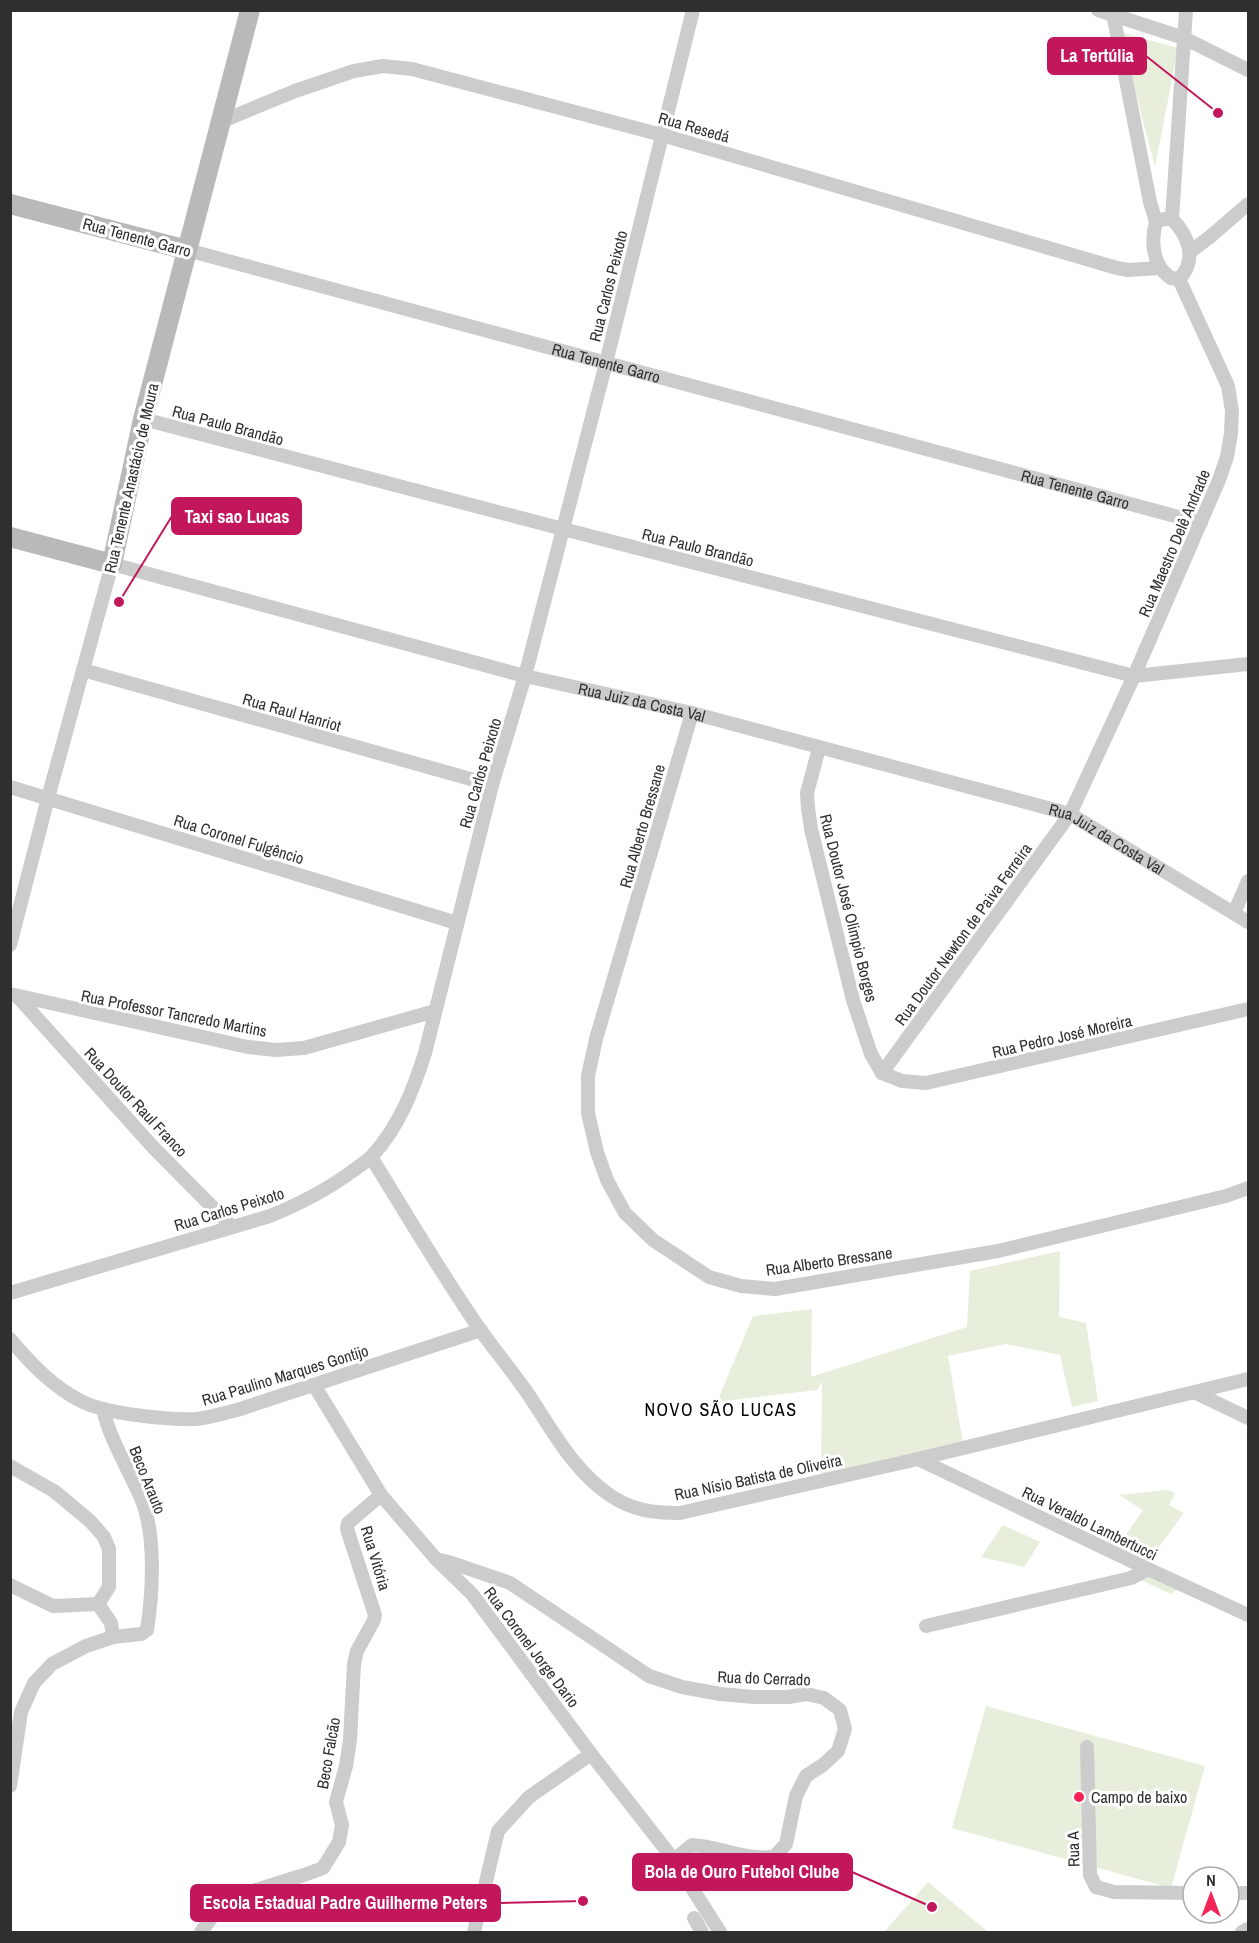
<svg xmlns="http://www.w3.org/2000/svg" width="1259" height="1943" font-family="'Archivo Narrow',sans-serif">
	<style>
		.green { fill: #e8eedc }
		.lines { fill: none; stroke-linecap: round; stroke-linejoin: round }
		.street { stroke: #ccc; stroke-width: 14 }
		.secondary { stroke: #b9b9b9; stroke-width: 20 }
		.poi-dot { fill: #f32456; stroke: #fff; stroke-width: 2 }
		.labels { text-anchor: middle; stroke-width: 6; stroke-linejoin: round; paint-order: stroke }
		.street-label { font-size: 16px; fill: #2f2f2f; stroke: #fff }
		.poi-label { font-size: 16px; fill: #2f2f2f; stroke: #fff; text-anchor: start }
		.neighbourhood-label { font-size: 18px; letter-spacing: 1.5px; fill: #000; stroke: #fff }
		.leader { fill: none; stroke: #c2185b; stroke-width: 2 }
		.callout-dot { fill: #c2185b; stroke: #fff; stroke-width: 2 }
		.callout { fill: #c2185b; stroke: #c2185b; stroke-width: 2 }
		.callout-label { font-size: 18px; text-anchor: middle; font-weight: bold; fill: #fff }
	</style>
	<rect width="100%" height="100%" fill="#fff"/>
	<g class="green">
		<path d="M 1120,32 L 1178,48 L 1155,167 Z"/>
		<path d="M 1060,1251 L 1059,1317 L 1086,1323 L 1098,1401 L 1072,1407 L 1060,1355 L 1006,1344 L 948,1356 L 963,1443 L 821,1477 L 822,1381 L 817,1390 L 717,1402 L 753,1316 L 812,1309 L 811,1377 L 967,1327 L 970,1271 Z"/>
		<path d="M 1167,1490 L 1175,1493 L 1169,1505 L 1184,1513 L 1148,1562 L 1117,1548 L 1143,1510 L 1119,1495 Z"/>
		<path d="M 1003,1525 L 1040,1542 L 1024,1567 L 981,1557 Z"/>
		<path d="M 1147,1573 L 1179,1588 L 1171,1594 L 1138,1579 Z"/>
		<path d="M 986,1706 L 1205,1766 L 1171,1888 L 952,1828 Z"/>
		<path d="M 928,1882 L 988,1932 L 884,1932 Z"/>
	</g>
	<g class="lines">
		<g class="street">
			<path d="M 1098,10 L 1184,38 L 1248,70"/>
			<path d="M 1113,14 L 1150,202 L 1156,222"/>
			<path d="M 220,122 L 295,91 L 354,71 L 383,66 L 412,69 L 662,135 L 1117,268 L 1128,270 L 1160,268"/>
			<path d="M 1164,219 L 1172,219 C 1188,235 1198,260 1179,279 L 1171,278 C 1167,275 1162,271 1160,267 C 1152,254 1152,236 1156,222 Z"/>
			<path d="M 1172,219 L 1186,10"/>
			<path id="s1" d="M 187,250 L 1201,523"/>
			<path d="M 1190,252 L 1211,236 L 1248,204"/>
			<path d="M 143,419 L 563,529 L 1134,676 L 1248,664"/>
			<path d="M 83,670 L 492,785"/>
			<path d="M 692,713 L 596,1039 L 588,1076 L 588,1113 L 597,1152 L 607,1180 L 625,1213 L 653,1240 L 709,1277 L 741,1286 L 775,1289 L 998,1251 L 1226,1196 L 1248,1188"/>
			<path d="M 819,748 L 807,793 L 808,808 L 811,829 L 853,1000 L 871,1054 L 882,1073"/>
			<path d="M 10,787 L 457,923"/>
			<path d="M 1234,913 L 1248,881"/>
			<path id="s2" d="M 10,945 L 48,798 L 112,564 L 525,676 L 692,713 L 1070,814 L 1248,922"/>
			<path d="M 10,994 L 248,1047 L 276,1050 L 304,1048 L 435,1011"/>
			<path d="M 18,997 L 152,1146 L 232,1227"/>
			<path d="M 882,1073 L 1070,814 L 1134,676 L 1219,480 L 1227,457 L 1231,433 L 1232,411 L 1228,386 L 1179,279"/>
			<path d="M 882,1073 L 902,1081 L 926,1083 L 1248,1009"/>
			<path d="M 371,1157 C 407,1215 442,1275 481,1331 C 496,1352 513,1372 528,1394 C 552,1429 573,1471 611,1496 C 634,1511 654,1513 680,1513 L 918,1459 L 1248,1379"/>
			<path d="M 10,1293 L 270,1216 C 302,1203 327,1190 354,1170 C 360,1165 368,1161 373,1155 C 399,1126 413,1091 425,1053 L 492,785 L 525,676 L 606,363 L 693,10"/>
			<path d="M 10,1339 C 31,1364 54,1388 83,1402 C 108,1414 168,1420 196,1419 C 210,1418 224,1413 237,1410 L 481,1330"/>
			<path d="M 314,1385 L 381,1495 L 436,1559 L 472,1594 L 591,1754 L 674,1860 L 720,1932"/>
			<path d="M 1196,1393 L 1248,1418"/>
			<path d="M 918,1459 L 1148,1569 L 1248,1615"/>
			<path d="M 10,1466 L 54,1491 L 90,1521 L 104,1537 L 109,1549 L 109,1587 L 98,1604"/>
			<path d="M 436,1559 L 452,1563 L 510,1583 L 649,1676 L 682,1687 L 720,1694 L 754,1697 L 788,1697 L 807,1694 L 824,1698 L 840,1710 L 845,1729 L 838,1751 L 823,1765 L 806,1776 L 796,1796 L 786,1844 L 774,1857 C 743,1860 722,1847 692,1845 L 674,1860"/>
			<path d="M 10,1585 L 53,1606 L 98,1604"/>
			<path d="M 98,1604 L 111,1623 L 113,1637"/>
			<path d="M 926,1626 L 1131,1578 L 1148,1569"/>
			<path d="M 1087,1747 L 1090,1875 L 1096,1887 L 1114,1892 L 1193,1893"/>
			<path d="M 10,1786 L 21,1712 L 34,1683 L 52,1664 L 86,1646 L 113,1637 L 141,1634 L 147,1630 C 153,1591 156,1533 141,1498 C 128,1468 110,1440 103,1409"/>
			<path d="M 1229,1893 L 1248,1893"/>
			<path d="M 694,1918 L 702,1932"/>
			<path d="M 201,1932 L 220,1906 L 249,1892 L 304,1875 L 323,1868 L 339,1842 L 342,1825 L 336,1802 L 346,1766 L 350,1740 L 354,1664 L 357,1651 L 374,1620 L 375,1615 L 347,1529 L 348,1523 L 381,1495"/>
			<path d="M 474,1932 L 498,1831 L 529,1797 L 591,1754"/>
			<path d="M 1242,1932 L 1248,1929"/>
		</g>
		<g class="secondary">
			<path d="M 10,204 L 187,250"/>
			<path d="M 10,537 L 112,564 L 143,419 L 250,10"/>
		</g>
	</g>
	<circle class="poi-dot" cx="1079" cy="1797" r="6"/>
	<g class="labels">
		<g class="street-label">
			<text transform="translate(694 127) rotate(16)" y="6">Rua Resedá</text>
			<text transform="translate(137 237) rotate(15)" y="6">Rua Tenente Garro</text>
			<text transform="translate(608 286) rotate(-76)" y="6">Rua Carlos Peixoto</text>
			<text dy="6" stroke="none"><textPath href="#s1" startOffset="434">Rua Tenente Garro</textPath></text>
			<text transform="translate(228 425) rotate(15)" y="6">Rua Paulo Brandão</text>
			<text transform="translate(131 478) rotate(-77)" y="6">Rua Tenente Anastácio de Moura</text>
			<text dy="6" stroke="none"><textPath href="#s1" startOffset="920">Rua Tenente Garro</textPath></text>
			<text transform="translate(1174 543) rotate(-67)" y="6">Rua Maestro Delê Andrade</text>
			<text transform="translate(698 547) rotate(14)" y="6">Rua Paulo Brandão</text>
			<text dy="6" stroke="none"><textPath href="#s2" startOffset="942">Rua Juiz da Costa Val</textPath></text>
			<text transform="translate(292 712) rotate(16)" y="6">Rua Raul Hanriot</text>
			<text transform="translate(480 773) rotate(-74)" y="6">Rua Carlos Peixoto</text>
			<text transform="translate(642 826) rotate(-74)" y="6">Rua Alberto Bressane</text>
			<text transform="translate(239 839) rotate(17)" y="6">Rua Coronel Fulgêncio</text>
			<text dy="6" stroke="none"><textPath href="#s2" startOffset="1428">Rua Juiz da Costa Val</textPath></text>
			<text transform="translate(849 908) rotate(76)" y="6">Rua Doutor José Olimpio Borges</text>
			<text transform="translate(963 934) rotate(-54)" y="6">Rua Doutor Newton de Paiva Ferreira</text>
			<text transform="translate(174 1013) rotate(11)" y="6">Rua Professor Tancredo Martins</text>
			<text transform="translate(1062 1036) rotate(-13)" y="6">Rua Pedro José Moreira</text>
			<text transform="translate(136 1102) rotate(47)" y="6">Rua Doutor Raul Franco</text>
			<text transform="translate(229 1209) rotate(-17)" y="6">Rua Carlos Peixoto</text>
			<text transform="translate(829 1261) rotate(-8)" y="6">Rua Alberto Bressane</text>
			<text transform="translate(285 1375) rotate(-17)" y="6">Rua Paulino Marques Gontijo</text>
			<text transform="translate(758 1477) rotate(-12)" y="6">Rua Nísio Batista de Oliveira</text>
			<text transform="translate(148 1480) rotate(68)" y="6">Beco Arauto</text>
			<text transform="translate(1090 1523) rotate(26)" y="6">Rua Veraldo Lambertucci</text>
			<text transform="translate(376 1558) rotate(73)" y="6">Rua Vitória</text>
			<text transform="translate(532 1647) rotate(53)" y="6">Rua Coronel Jorge Dario</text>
			<text transform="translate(764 1678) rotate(2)" y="6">Rua do Cerrado</text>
			<text transform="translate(328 1753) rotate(-80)" y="6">Beco Falcão</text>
			<text transform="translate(1073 1849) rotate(-92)" y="6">Rua A</text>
		</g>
		<g class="poi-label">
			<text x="1091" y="1803">Campo de baixo</text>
		</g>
		<g class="neighbourhood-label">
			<text x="721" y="1416">NOVO SÃO LUCAS</text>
		</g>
	</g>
	<path class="leader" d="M1218 113L1146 56M119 602L172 516M932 1907L852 1872M583 1901L500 1903"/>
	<g class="callout-dot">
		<circle cx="1218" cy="113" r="6"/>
		<circle cx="119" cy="602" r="6"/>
		<circle cx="932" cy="1907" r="6"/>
		<circle cx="583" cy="1901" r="6"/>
	</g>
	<g class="callout">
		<rect x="1048" y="38" width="98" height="36" rx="6"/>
		<rect x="172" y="498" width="129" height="36" rx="6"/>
		<rect x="633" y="1854" width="219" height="36" rx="6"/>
		<rect x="191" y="1885" width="309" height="36" rx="6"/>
	</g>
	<g class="callout-label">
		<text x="1097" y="62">La Tertúlia</text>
		<text x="237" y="523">Taxi sao Lucas</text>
		<text x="742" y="1878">Bola de Ouro Futebol Clube</text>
		<text x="345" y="1909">Escola Estadual Padre Guilherme Peters</text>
	</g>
	<rect width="1259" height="1943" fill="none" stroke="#2f2f2f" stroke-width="24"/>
	<g transform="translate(1211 1895)"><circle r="28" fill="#ffffff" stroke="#acacac" stroke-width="1.5"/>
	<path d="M0-4.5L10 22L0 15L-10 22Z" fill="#f32456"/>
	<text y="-9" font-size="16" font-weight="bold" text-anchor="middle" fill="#2f2f2f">N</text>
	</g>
</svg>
